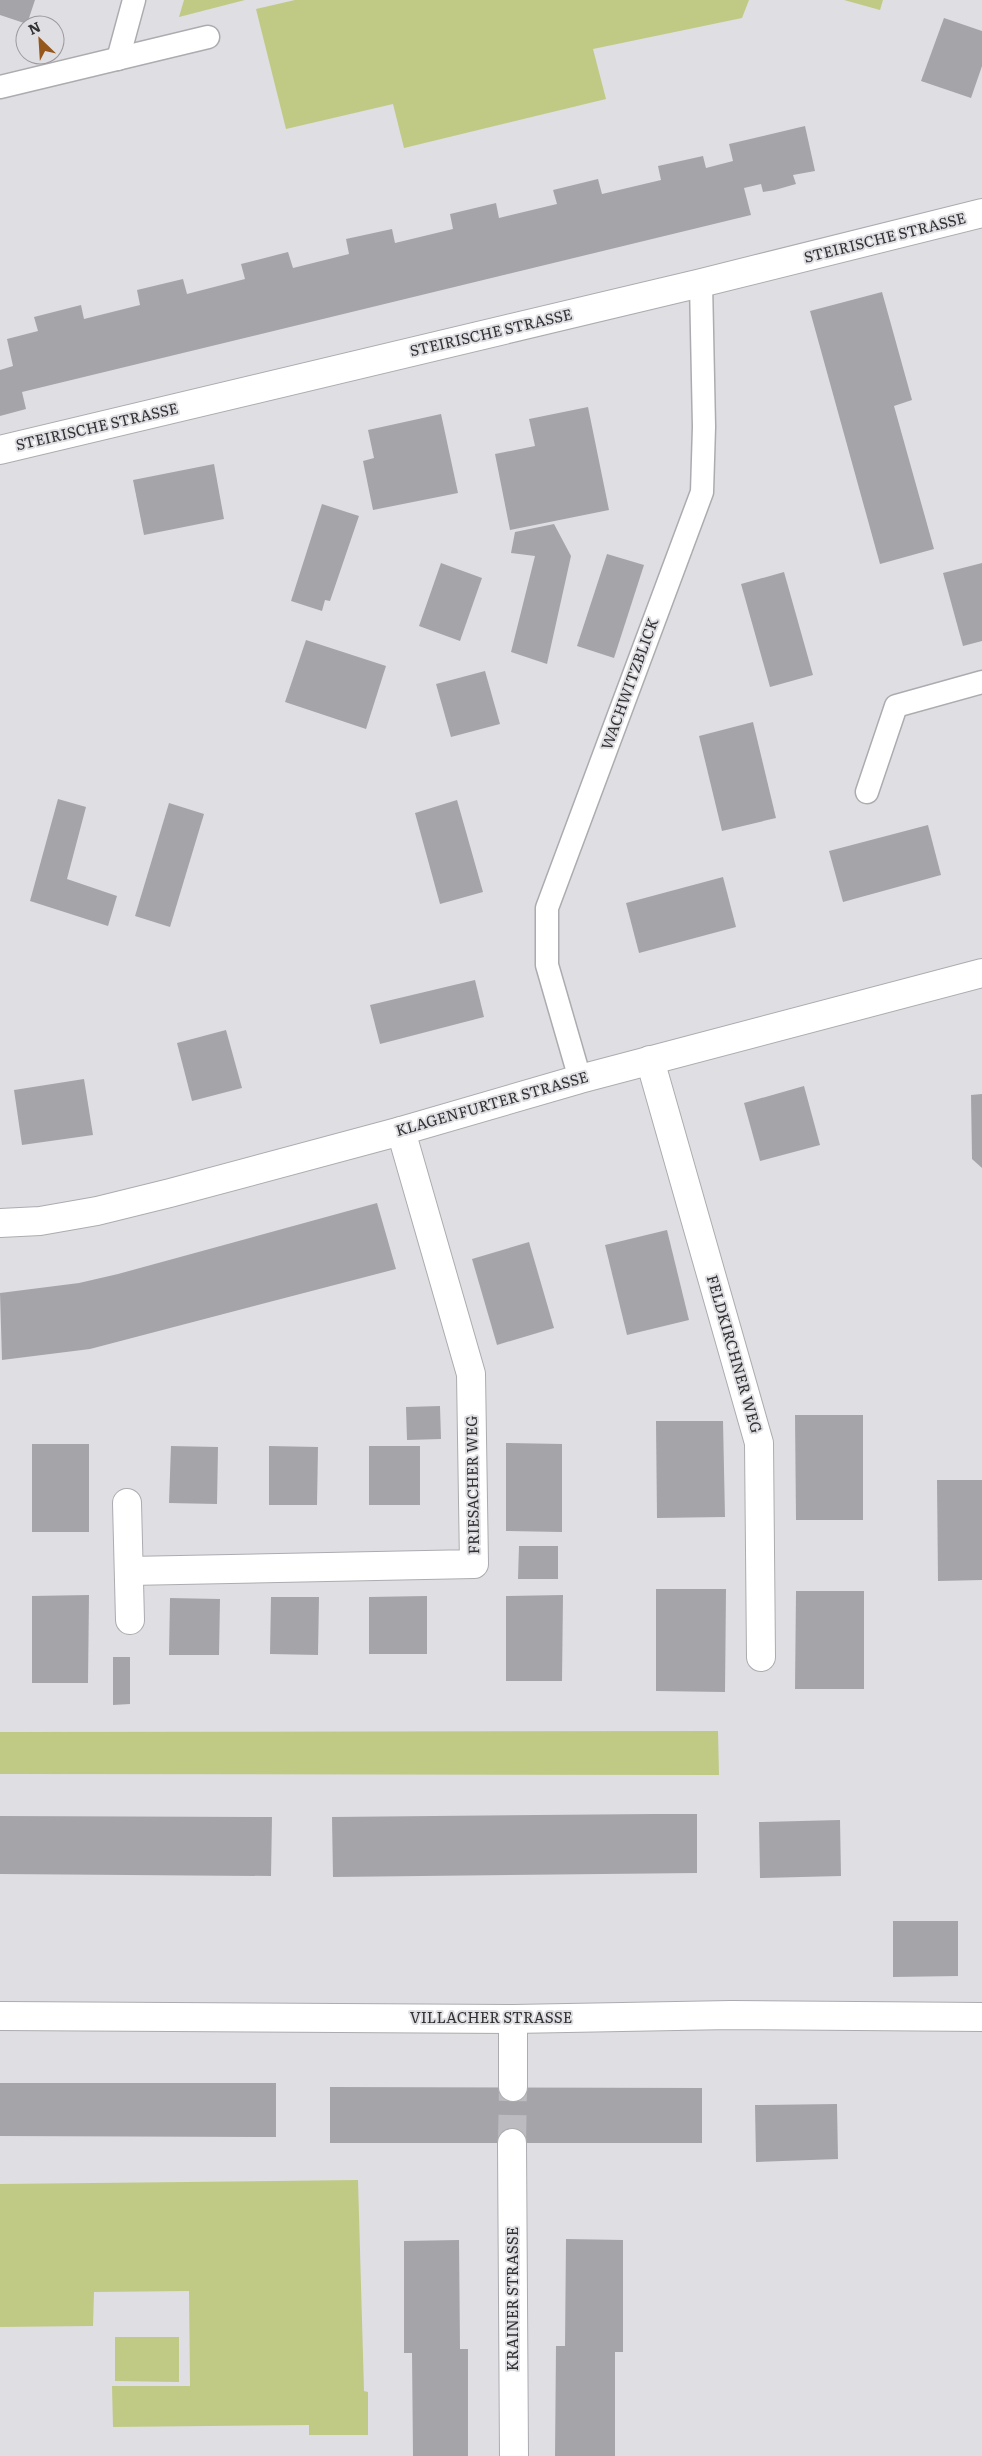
<svg xmlns="http://www.w3.org/2000/svg" width="982" height="2456" font-family="Literata,serif">
	<style>
		.green { fill: #c0ca85 }
		.building { fill: #a5a5a9 }
		.lines { fill: none; stroke-linecap: round; stroke-linejoin: round }
		.minor-tunnel { stroke: #bcbcc0; stroke-width: 28; stroke-dasharray: 28 14; stroke-linecap: butt }
		.service-casing { stroke: #acacb0; stroke-width: 25 }
		.minor-casing { stroke: #acacb0; stroke-width: 30 }
		.service { stroke: #fff; stroke-width: 22 }
		.minor { stroke: #fff; stroke-width: 28 }
		.labels { text-anchor: middle; stroke-width: 4; stroke-linejoin: round; paint-order: stroke }
		.street-label { font-size: 15px; fill: #323233; stroke: #dfdee3 }
	</style>
	<rect width="100%" height="100%" fill="#dfdee3"/>
	<g class="green">
		<path d="M 184,0 L 245,0 L 179,17 Z"/>
		<path d="M 295,0 L 749,0 L 742,18 L 593,49 L 606,99 L 404,148 L 393,104 L 286,129 L 256,9 Z"/>
		<path d="M 844,0 L 883,0 L 880,10 Z"/>
		<path d="M 718,1731 L 719,1775 L 0,1774 L 0,1732 Z"/>
		<path d="M 358,2180 L 364,2391 L 368,2392 L 368,2435 L 309,2435 L 309,2425 L 113,2427 L 112,2386 L 190,2386 L 189,2291 L 94,2292 L 93,2326 L 0,2327 L 0,2184 Z"/>
		<path d="M 115,2337 L 179,2337 L 179,2382 L 115,2381 Z"/>
	</g>
	<g class="building">
		<path d="M 0,0 L 35,0 L 27,24 L 0,15 Z"/>
		<path d="M 944,18 L 982,31 L 982,66 L 971,98 L 921,81 Z"/>
		<path d="M 805,126 L 815,171 L 793,175 L 796,184 L 775,190 L 763,192 L 761,184 L 744,188 L 751,215 L 22,392 L 26,409 L 0,416 L 0,370 L 13,366 L 7,339 L 38,331 L 34,317 L 81,305 L 84,319 L 140,305 L 137,290 L 183,279 L 187,294 L 245,279 L 241,264 L 288,252 L 293,268 L 349,254 L 346,239 L 392,229 L 395,243 L 453,229 L 450,214 L 496,203 L 499,218 L 557,204 L 553,190 L 598,179 L 602,194 L 661,180 L 658,166 L 703,156 L 706,168 L 733,161 L 729,144 Z"/>
		<path d="M 882,292 L 912,400 L 894,406 L 934,549 L 880,564 L 810,311 Z"/>
		<path d="M 588,407 L 609,510 L 510,530 L 495,454 L 535,446 L 529,419 Z"/>
		<path d="M 441,414 L 458,493 L 373,510 L 363,461 L 374,458 L 368,430 Z"/>
		<path d="M 214,464 L 224,519 L 144,535 L 133,480 Z"/>
		<path d="M 322,504 L 359,516 L 330,601 L 325,600 L 322,611 L 291,601 Z"/>
		<path d="M 554,524 L 571,556 L 547,664 L 511,652 L 535,556 L 511,553 L 515,532 Z"/>
		<path d="M 607,554 L 644,565 L 614,658 L 577,646 Z"/>
		<path d="M 441,563 L 482,578 L 460,641 L 419,626 Z"/>
		<path d="M 982,563 L 982,641 L 963,646 L 943,573 Z"/>
		<path d="M 784,572 L 813,675 L 770,687 L 741,584 Z"/>
		<path d="M 306,640 L 386,666 L 366,729 L 285,702 Z"/>
		<path d="M 485,671 L 500,724 L 451,737 L 436,684 Z"/>
		<path d="M 753,722 L 776,818 L 722,831 L 699,736 Z"/>
		<path d="M 58,799 L 86,807 L 67,879 L 117,896 L 108,926 L 30,901 Z"/>
		<path d="M 457,800 L 483,892 L 440,904 L 415,813 Z"/>
		<path d="M 169,803 L 204,814 L 170,927 L 135,916 Z"/>
		<path d="M 928,825 L 941,875 L 843,902 L 829,851 Z"/>
		<path d="M 723,877 L 736,927 L 639,953 L 626,903 Z"/>
		<path d="M 475,980 L 484,1017 L 380,1044 L 370,1005 Z"/>
		<path d="M 226,1030 L 242,1088 L 192,1101 L 177,1043 Z"/>
		<path d="M 84,1079 L 93,1135 L 22,1145 L 14,1090 Z"/>
		<path d="M 804,1086 L 820,1145 L 760,1161 L 744,1103 Z"/>
		<path d="M 982,1094 L 982,1168 L 972,1159 L 971,1095 Z"/>
		<path d="M 377,1203 L 396,1269 L 90,1349 L 2,1360 L 0,1293 L 79,1283 L 118,1274 Z"/>
		<path d="M 667,1230 L 689,1320 L 627,1335 L 605,1245 Z"/>
		<path d="M 529,1242 L 554,1328 L 497,1345 L 472,1259 Z"/>
		<path d="M 440,1406 L 441,1439 L 407,1440 L 406,1407 Z"/>
		<path d="M 795,1415 L 863,1415 L 863,1520 L 796,1520 Z"/>
		<path d="M 656,1421 L 723,1421 L 725,1517 L 657,1518 Z"/>
		<path d="M 506,1443 L 562,1444 L 562,1532 L 506,1531 Z"/>
		<rect x="32" y="1444" width="57" height="88"/>
		<path d="M 171,1446 L 218,1447 L 217,1504 L 169,1503 Z"/>
		<path d="M 269,1446 L 318,1447 L 317,1505 L 269,1505 Z"/>
		<rect x="369" y="1446" width="51" height="59"/>
		<path d="M 937,1480 L 982,1480 L 982,1580 L 938,1581 Z"/>
		<path d="M 519,1546 L 558,1546 L 558,1579 L 518,1579 Z"/>
		<path d="M 656,1589 L 726,1589 L 725,1692 L 656,1691 Z"/>
		<path d="M 796,1591 L 864,1591 L 864,1689 L 795,1689 Z"/>
		<path d="M 89,1595 L 88,1683 L 32,1683 L 32,1596 Z"/>
		<path d="M 563,1595 L 562,1681 L 506,1681 L 506,1596 Z"/>
		<path d="M 427,1596 L 427,1654 L 369,1654 L 369,1597 Z"/>
		<path d="M 271,1597 L 319,1597 L 318,1655 L 270,1654 Z"/>
		<path d="M 170,1598 L 220,1599 L 219,1655 L 169,1655 Z"/>
		<path d="M 113,1657 L 130,1657 L 130,1704 L 113,1705 Z"/>
		<path d="M 654,1814 L 697,1814 L 697,1873 L 333,1877 L 332,1817 Z"/>
		<path d="M 0,1816 L 272,1817 L 271,1876 L 0,1874 Z"/>
		<path d="M 840,1820 L 841,1876 L 760,1878 L 759,1822 Z"/>
		<path d="M 893,1921 L 958,1921 L 958,1976 L 893,1977 Z"/>
		<path d="M 0,2083 L 276,2083 L 276,2137 L 0,2136 Z"/>
		<path d="M 330,2087 L 702,2088 L 702,2143 L 330,2143 Z"/>
		<path d="M 837,2104 L 838,2159 L 756,2162 L 755,2105 Z"/>
		<path d="M 566,2239 L 623,2240 L 623,2352 L 615,2352 L 615,2456 L 555,2456 L 556,2346 L 565,2346 Z"/>
		<path d="M 459,2240 L 460,2349 L 468,2349 L 468,2456 L 413,2456 L 412,2353 L 404,2353 L 404,2241 Z"/>
	</g>
	<g class="lines">
		<path class="minor-tunnel" d="M 512,2143 L 513,2087"/>
		<defs>
			<g id="service">
				<path d="M 118,59 L 134,0"/>
				<path d="M 0,87 L 208,37"/>
				<path d="M 867,792 L 896,706 L 982,682"/>
				<path d="M 580,1079 L 547,965 L 547,908 L 702,492 L 704,427 L 701,283"/>
			</g>
			<g id="minor">
				<path d="M 0,450 L 701,283 L 982,213"/>
				<path d="M 650,1060 L 759,1443 L 761,1657"/>
				<path d="M 0,1223 L 40,1221 L 97,1211 L 170,1193 L 401,1131 L 580,1079 L 982,973"/>
				<path d="M 127,1503 L 130,1620"/>
				<path d="M 129,1571 L 474,1564 L 471,1374 L 401,1131"/>
				<path d="M 0,2016 L 513,2019 L 731,2015 L 982,2017"/>
				<path d="M 513,2019 L 513,2087"/>
				<path d="M 512,2143 L 514,2456"/>
			</g>
		</defs>
		<use href="#service" class="service-casing"/>
		<use href="#minor" class="minor-casing"/>
		<use href="#service" class="service"/>
		<use href="#minor" class="minor"/>
	</g>
	<g class="labels">
		<g class="street-label">
			<text transform="translate(885 238) rotate(-14)" y="5">STEIRISCHE STRASSE</text>
			<text transform="translate(491 333) rotate(-13)" y="5">STEIRISCHE STRASSE</text>
			<text transform="translate(97 427) rotate(-13)" y="5">STEIRISCHE STRASSE</text>
			<text transform="translate(630 684) rotate(-70)" y="5">WACHWITZBLICK</text>
			<text transform="translate(492 1104) rotate(-16)" y="5">KLAGENFURTER STRASSE</text>
			<text transform="translate(734 1354) rotate(74)" y="5">FELDKIRCHNER WEG</text>
			<text transform="translate(473 1485) rotate(-91)" y="5">FRIESACHER WEG</text>
			<text x="491" y="2023">VILLACHER STRASSE</text>
			<text transform="translate(513 2299) rotate(-90)" y="5">KRAINER STRASSE</text>
		</g>
	</g>
	<g transform="translate(40 40) rotate(335)"><circle r="24" fill="#dfdee3" stroke="#9a999d"/>
	<path d="M0-4L9 19L0 12L-9 19Z" fill="#95571c"/>
	<text y="-8" font-size="14" font-weight="bold" text-anchor="middle" fill="#323233">N</text>
	</g>
</svg>
